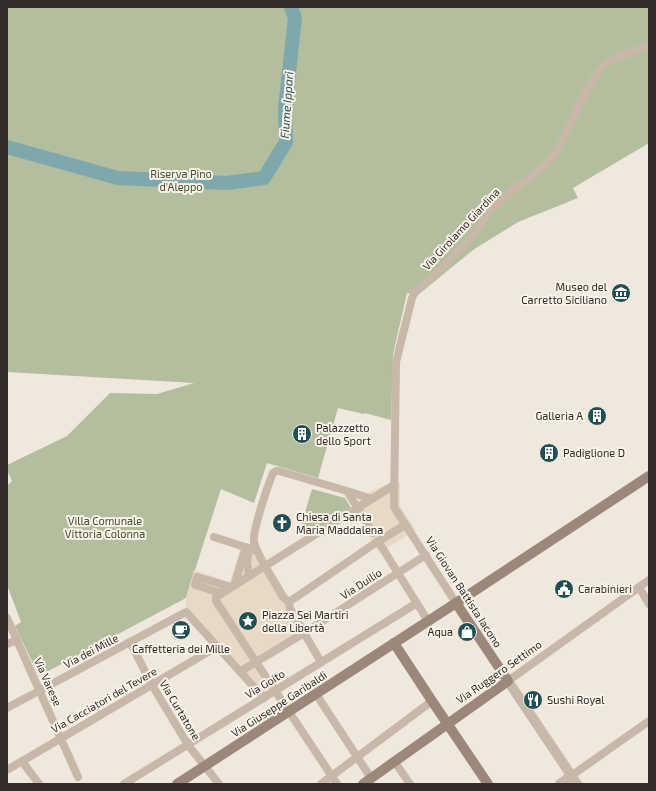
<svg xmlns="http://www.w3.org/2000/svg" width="656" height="791" font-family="'Exo 2',sans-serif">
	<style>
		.green { fill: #b2be9e }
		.plaza { fill: #e7d9c5 }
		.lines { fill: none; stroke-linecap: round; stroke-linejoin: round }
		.river { stroke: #7ea8ab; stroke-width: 14 }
		.minor { stroke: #c7b8aa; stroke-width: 8 }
		.tertiary { stroke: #c7b8aa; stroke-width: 10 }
		.secondary { stroke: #9b887b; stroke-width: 10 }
		.labels { text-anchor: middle; stroke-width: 4; stroke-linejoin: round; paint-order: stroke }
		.park-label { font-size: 11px; fill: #44512f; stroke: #f8f2e9 }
		.street-label { font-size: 11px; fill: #352d29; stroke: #f8f2e9 }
		.poi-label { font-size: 11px; fill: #352d29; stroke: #f8f2e9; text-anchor: start }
		.water-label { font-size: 12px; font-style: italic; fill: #224f53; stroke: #f8f2e9 }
	</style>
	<rect width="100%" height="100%" fill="#f0e8dd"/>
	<g class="green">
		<path d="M 7,7 L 649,7 L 649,143 L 573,188 L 578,198 L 518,222 L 473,250 L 418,295 L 407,293 L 393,354 L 391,420 L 365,413 L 364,414 L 338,408 L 318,478 L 267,463 L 254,503 L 221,489 L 186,598 L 39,676 L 15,626 L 21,622 L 7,585 L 7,486 L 12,481 L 7,470 L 7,465 L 67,436 L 110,393 L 157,394 L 194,383 L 7,372 Z"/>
		<path d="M 312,489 L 345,498 L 351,508 L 310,533 L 308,528 L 301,526 Z"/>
	</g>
	<g class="plaza">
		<path d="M 400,482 L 400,506 L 416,530 L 379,553 L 356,514 L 355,504 L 367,493 L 390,483 Z"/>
		<path d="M 241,546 L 262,552 L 310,634 L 261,663 L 278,690 L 264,698 L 186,612 L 186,598 L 194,570 L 230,582 Z"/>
	</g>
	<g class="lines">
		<path class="river" d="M 7,147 L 118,178 L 227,183 L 264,178 L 286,142 L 285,108 L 295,18 L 291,7"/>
		<g class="minor">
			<path d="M 347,491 L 372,499"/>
			<path d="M 214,537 L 257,551"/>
			<path d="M 378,541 L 428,621"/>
			<path d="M 249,551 L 247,562 L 249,576"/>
			<path d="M 234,586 L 246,547"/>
			<path d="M 639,587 L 649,604"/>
			<path d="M 221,593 L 195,585 L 197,577 L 231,587"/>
			<path d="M 289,602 L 374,544 L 405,525"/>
			<path d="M 456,603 L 394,507 L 396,362 L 412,298 L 415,292 L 435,275 L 470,239 L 489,213 L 513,190 L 535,174 L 549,161 L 558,149 L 584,94 L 594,78 L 605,64 L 615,58 L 649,45"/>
			<path d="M 7,618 L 78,777"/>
			<path d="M 130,642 L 152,685 L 188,745 L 219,784"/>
			<path d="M 7,644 L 17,640"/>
			<path d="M 321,662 L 290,609 L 289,602 L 283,597 C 276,584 257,556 254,542 C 252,532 268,485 273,473 L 276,471 L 279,471 L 347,491 L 373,533"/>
			<path d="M 241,671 L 256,662 L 216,601 L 216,597 L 394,485"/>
			<path d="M 508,681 L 649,580"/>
			<path d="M 316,694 L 371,778"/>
			<path d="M 7,708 L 186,612 L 264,698"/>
			<path d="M 22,761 L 39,784"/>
			<path d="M 394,761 L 410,784"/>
			<path d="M 7,770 L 218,646"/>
			<path d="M 571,776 L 649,721"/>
			<path d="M 124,784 L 417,603"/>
			<path d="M 321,784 L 432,701"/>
			<path d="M 337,784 L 256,662 L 304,633 L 426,555"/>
		</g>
		<g class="tertiary">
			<path d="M 508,681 L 577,784"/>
			<path d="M 560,784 L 571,776"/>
		</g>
		<g class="secondary">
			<path d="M 394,643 L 432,701 L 488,784"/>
			<path d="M 177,784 L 456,603 L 649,476"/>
			<path d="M 363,784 L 508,681 L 456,603"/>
		</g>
	</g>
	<defs>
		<symbol id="museum-disc" viewBox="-11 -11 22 22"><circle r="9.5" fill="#224f53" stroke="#f8f2e9"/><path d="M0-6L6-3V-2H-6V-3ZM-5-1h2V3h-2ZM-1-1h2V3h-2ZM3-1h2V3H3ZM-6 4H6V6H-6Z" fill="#fff"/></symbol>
		<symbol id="building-disc" viewBox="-11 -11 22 22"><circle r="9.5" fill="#224f53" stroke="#f8f2e9"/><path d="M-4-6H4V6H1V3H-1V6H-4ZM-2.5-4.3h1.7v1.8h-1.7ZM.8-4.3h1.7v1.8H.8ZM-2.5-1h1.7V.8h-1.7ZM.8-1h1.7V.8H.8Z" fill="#fff"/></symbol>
		<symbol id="church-disc" viewBox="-11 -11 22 22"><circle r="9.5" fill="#224f53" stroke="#f8f2e9"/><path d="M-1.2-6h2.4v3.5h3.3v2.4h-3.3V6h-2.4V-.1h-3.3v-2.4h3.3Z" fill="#fff"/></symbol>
		<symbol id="civic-disc" viewBox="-11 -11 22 22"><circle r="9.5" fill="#224f53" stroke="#f8f2e9"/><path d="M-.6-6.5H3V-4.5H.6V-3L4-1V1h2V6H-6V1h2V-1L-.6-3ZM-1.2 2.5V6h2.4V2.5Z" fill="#fff"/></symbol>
		<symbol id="sight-disc" viewBox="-11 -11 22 22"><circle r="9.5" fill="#224f53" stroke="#f8f2e9"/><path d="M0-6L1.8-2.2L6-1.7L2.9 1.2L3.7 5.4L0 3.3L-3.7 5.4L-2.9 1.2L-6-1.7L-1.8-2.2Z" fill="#fff"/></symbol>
		<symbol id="cafe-disc" viewBox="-11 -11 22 22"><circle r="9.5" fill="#224f53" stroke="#f8f2e9"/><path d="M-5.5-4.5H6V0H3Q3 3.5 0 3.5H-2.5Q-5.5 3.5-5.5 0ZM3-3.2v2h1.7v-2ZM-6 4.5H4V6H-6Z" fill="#fff"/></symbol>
		<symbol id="shop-disc" viewBox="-11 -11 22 22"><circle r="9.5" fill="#224f53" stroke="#f8f2e9"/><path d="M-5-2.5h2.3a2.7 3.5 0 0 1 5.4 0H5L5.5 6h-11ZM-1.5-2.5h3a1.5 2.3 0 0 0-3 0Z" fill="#fff"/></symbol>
		<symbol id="restaurant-disc" viewBox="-11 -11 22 22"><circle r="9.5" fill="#224f53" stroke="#f8f2e9"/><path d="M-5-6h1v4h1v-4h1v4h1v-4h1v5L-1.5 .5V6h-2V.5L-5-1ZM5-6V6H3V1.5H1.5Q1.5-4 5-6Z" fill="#fff"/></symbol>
	</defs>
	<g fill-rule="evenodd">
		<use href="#museum-disc" x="610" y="282" width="22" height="22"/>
		<use href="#building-disc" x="586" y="405" width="22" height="22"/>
		<use href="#building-disc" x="291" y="423" width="22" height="22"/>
		<use href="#building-disc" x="538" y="442" width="22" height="22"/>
		<use href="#church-disc" x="271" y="512" width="22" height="22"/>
		<use href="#civic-disc" x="553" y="578" width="22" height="22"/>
		<use href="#sight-disc" x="237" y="610" width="22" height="22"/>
		<use href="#cafe-disc" x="170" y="619" width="22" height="22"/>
		<use href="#shop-disc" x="456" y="621" width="22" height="22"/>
		<use href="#restaurant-disc" x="522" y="689" width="22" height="22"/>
	</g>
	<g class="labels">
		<g class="park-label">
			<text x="181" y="178">Riserva Pino<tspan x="181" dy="13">d'Aleppo</tspan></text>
			<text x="105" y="525">Villa Comunale<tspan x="105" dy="13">Vittoria Colonna</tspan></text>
		</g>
		<g class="street-label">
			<text transform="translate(461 229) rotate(-47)" y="4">Via Girolamo Giardina</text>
			<text transform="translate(361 584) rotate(-33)" y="4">Via Duilio</text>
			<text transform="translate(464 592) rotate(57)" y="4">Via Giovan Battista Iacono</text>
			<text transform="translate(91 651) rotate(-28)" y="4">Via dei Mille</text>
			<text transform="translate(499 672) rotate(-35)" y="4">Via Ruggero Settimo</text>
			<text transform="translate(48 682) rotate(66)" y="4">Via Varese</text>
			<text transform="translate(265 684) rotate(-32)" y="4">Via Goito</text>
			<text transform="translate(104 700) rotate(-30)" y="4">Via Cacciatori del Tevere</text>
			<text transform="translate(279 704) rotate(-33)" y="4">Via Giuseppe Garibaldi</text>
			<text transform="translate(180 710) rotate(59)" y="4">Via Curtatone</text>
		</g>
		<g class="poi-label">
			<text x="607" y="291" text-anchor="end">Museo del<tspan x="607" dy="13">Carretto Siciliano</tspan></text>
			<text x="583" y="420" text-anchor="end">Galleria A</text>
			<text x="316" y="432">Palazzetto<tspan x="316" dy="13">dello Sport</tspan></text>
			<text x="563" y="457">Padiglione D</text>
			<text x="296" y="521">Chiesa di Santa<tspan x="296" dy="13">Maria Maddalena</tspan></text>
			<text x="578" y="593">Carabinieri</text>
			<text x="262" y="619">Piazza Sei Martiri<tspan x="262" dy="13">della Libertà</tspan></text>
			<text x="453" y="636" text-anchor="end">Aqua</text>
			<text x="181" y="653" text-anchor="middle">Caffetteria dei Mille</text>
			<text x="547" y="704">Sushi Royal</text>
		</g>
		<g class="water-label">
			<text transform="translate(287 105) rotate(-86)" y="4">Fiume Ippari</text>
		</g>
	</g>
	<rect width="656" height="791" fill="none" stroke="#352d29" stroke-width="16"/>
</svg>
